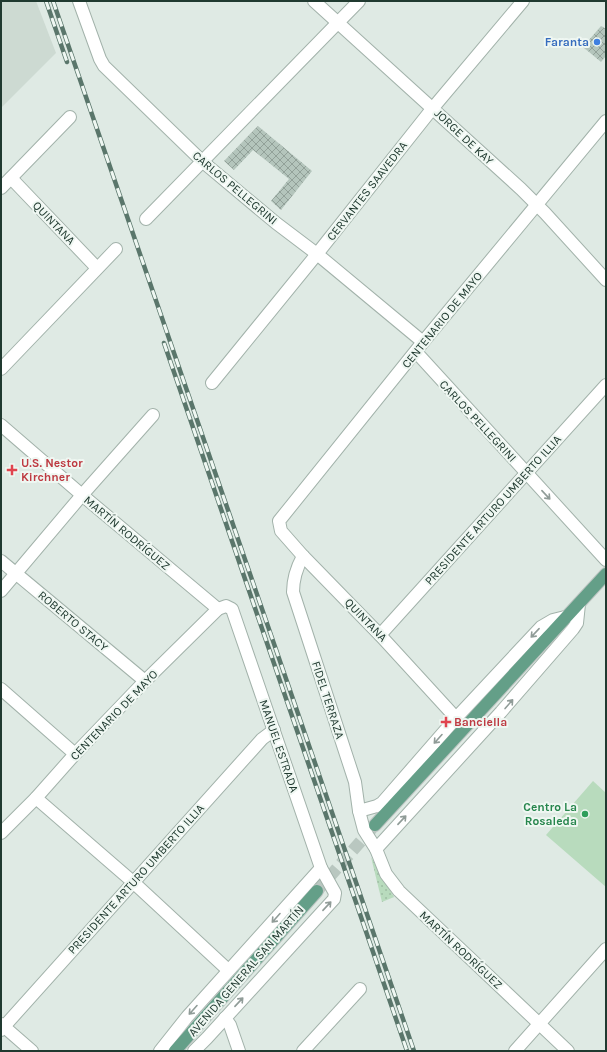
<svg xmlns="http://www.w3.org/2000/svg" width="607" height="1052" font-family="Karla,sans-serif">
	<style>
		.built { fill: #cddad2 }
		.grass { fill: url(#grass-dots) }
		.pitch { fill: #b8dbbd }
		.building { fill: url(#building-cross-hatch) }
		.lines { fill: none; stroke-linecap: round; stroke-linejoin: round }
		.major-tunnel { stroke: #b9c7c0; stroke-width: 12; stroke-dasharray: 12 6; stroke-linecap: butt }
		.minor-casing { stroke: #a2b2aa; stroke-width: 14 }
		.major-casing { stroke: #bcc4c1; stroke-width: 14 }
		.minor { stroke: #fff; stroke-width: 12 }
		.major { stroke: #649f88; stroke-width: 12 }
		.rail-casing { stroke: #5a766b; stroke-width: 4.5 }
		.rail { stroke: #eff7f2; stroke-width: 3; stroke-dasharray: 9; stroke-linecap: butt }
		.oneway { stroke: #909c98 }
		.shop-dot { fill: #3f7fe0; stroke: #eff7f2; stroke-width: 1.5 }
		.health-dot { fill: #e0444e; stroke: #eff7f2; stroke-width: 1.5 }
		.leisure-dot { fill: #2e9e5b; stroke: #eff7f2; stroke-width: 1.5 }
		.labels { text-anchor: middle; stroke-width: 4; stroke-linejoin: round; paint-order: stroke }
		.shop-label { font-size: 12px; font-weight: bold; fill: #366cbe; stroke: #eff7f2; text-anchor: end }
		.street-label { font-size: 12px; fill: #203a30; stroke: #eff7f2 }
		.health-label { font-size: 12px; font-weight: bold; fill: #be3a42; stroke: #eff7f2; text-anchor: start }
		.leisure-label { font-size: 12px; font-weight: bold; fill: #27864d; stroke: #eff7f2; text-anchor: end }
	</style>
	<defs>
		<pattern id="grass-dots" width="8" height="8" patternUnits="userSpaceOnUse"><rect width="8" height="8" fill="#b8dbbd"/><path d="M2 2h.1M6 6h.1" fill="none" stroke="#9ebda3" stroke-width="1.8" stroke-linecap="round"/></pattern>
		<pattern id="building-cross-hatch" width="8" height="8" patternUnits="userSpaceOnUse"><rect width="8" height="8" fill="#b4c5bc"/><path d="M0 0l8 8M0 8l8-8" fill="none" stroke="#92a199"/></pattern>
	</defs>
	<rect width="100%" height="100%" fill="#dfeae4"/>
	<path class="built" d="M 1,1 L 36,1 L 56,53 L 1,108 Z"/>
	<path class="grass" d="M 371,857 L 394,897 L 382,902 Z"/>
	<path class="pitch" d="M 593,781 L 606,793 L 606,887 L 546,835 Z"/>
	<g class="building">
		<path d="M 601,26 L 606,29 L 606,56 L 601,62 L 583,47 Z"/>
		<path d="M 258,126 L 312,171 L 281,210 L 271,201 L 289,179 L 253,150 L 234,170 L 224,161 Z"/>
	</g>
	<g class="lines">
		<path class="major-tunnel" d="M 317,891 L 375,825"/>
		<defs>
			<g id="minor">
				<path d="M 79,1 L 100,59 L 104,66 L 203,162 L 276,223 L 317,254 L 423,342"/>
				<path d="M 314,1 L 521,189 L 545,213 L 606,280"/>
				<path d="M 11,178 L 97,268"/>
				<path d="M 1,188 L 70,117"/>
				<path d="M 146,219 L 359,1"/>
				<path d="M 416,352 L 606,560"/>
				<path d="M 1,369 L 116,249"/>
				<path d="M 212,383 L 317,254 L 432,109 L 523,1"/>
				<path d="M 1,425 L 82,495 L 218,609"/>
				<path d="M 303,556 C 297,567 293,579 293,592 L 355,782 L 359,811 L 364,830 L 376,849 L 386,874 L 399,891 L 568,1051"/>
				<path d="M 1,561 L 145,681"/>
				<path d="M 1,591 L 82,495 L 153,415"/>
				<path d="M 380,635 L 606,385"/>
				<path d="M 1,689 L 75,754"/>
				<path d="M 456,718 L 380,635 L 303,556 L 281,531 L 279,521 L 423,342 L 606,121"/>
				<path d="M 36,798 L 133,882 L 228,970"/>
				<path d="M 359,811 L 377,806 L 382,803 L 456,718 L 541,627 L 553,620 L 569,616"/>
				<path d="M 1,833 L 36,798 L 75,754 L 145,681 L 218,609 L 226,606 L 232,609 L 321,868 L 335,893 L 334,899 L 207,1038 L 194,1051"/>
				<path d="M 376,849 L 501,712 L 573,629 L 577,623 L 579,604"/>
				<path d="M 225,1018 L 230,1025 L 239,1051"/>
				<path d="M 1,1024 L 32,1051"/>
				<path d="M 1,1030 L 262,739 L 274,730"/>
				<path d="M 160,1051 L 187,1017 L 321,868"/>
				<path d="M 303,1051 L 360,989"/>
				<path d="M 515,1051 L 606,949"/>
			</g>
			<g id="major">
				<path d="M 375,825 L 606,574"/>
				<path d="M 175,1051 L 317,891"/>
			</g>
		</defs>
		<use href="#minor" class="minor-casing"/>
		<use href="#major" class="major-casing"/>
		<use href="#minor" class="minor"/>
		<use href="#major" class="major"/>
		<defs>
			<g id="rail">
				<path d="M 46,1 L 67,62"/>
				<path d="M 53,1 L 414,1051"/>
				<path d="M 164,343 L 407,1051"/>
			</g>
		</defs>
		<use href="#rail" class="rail-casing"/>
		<use href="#rail" class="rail"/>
	</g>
	<defs><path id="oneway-shaft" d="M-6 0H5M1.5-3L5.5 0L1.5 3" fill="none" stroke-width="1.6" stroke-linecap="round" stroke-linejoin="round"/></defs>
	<g class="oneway">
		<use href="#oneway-shaft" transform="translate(546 495) rotate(47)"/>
		<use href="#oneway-shaft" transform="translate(535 633) rotate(133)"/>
		<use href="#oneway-shaft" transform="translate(509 704) rotate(-49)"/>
		<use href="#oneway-shaft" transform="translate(438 739) rotate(132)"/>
		<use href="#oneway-shaft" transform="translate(402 820) rotate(-47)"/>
		<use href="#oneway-shaft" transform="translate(327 906) rotate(-47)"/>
		<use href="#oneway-shaft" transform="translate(276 918) rotate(132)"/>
		<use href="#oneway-shaft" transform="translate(239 1002) rotate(-47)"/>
		<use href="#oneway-shaft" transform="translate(193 1010) rotate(132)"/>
	</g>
	<circle class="shop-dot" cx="597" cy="42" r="4"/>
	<g class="health-dot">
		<path d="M10 464h4v4h4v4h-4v4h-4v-4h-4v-4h4z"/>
		<path d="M444 716h4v4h4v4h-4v4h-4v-4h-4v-4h4z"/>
	</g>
	<circle class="leisure-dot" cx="585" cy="814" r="4"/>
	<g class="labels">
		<g class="shop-label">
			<text x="589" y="46">Faranta</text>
		</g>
		<g class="street-label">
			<text transform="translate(464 137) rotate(43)" y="4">JORGE DE KAY</text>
			<text transform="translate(235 188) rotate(40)" y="4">CARLOS PELLEGRINI</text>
			<text transform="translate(367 191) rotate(-52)" y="4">CERVANTES SAAVEDRA</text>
			<text transform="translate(54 223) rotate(46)" y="4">QUINTANA</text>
			<text transform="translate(442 320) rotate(-51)" y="4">CENTENARIO DE MAYO</text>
			<text transform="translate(478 421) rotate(47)" y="4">CARLOS PELLEGRINI</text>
			<text transform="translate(493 510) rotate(-48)" y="4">PRESIDENTE ARTURO UMBERTO ILLIA</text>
			<text transform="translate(127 533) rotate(40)" y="4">MARTÍN RODRÍGUEZ</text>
			<text transform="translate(366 620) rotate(46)" y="4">QUINTANA</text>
			<text transform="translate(73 621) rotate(40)" y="4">ROBERTO STACY</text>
			<text transform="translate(328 700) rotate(72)" y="4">FIDEL TERRAZA</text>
			<text transform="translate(114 715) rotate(-46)" y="4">CENTENARIO DE MAYO</text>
			<text transform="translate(279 746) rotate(71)" y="4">MANUEL ESTRADA</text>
			<text transform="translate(136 879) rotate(-48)" y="4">PRESIDENTE ARTURO UMBERTO ILLIA</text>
			<text transform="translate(461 950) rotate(43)" y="4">MARTÍN RODRÍGUEZ</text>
			<text transform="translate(246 971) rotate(-49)" y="4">AVENIDA GENERAL SAN MARTÍN</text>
		</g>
		<g class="health-label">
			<text x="21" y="467">U.S. Nestor<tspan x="21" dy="14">Kirchner</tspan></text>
			<text x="454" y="726">Banciella</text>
		</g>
		<g class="leisure-label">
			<text x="577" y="811">Centro La<tspan x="577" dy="14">Rosaleda</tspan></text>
		</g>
	</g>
	<rect width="607" height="1052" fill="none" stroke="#203a30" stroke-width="4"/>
</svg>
